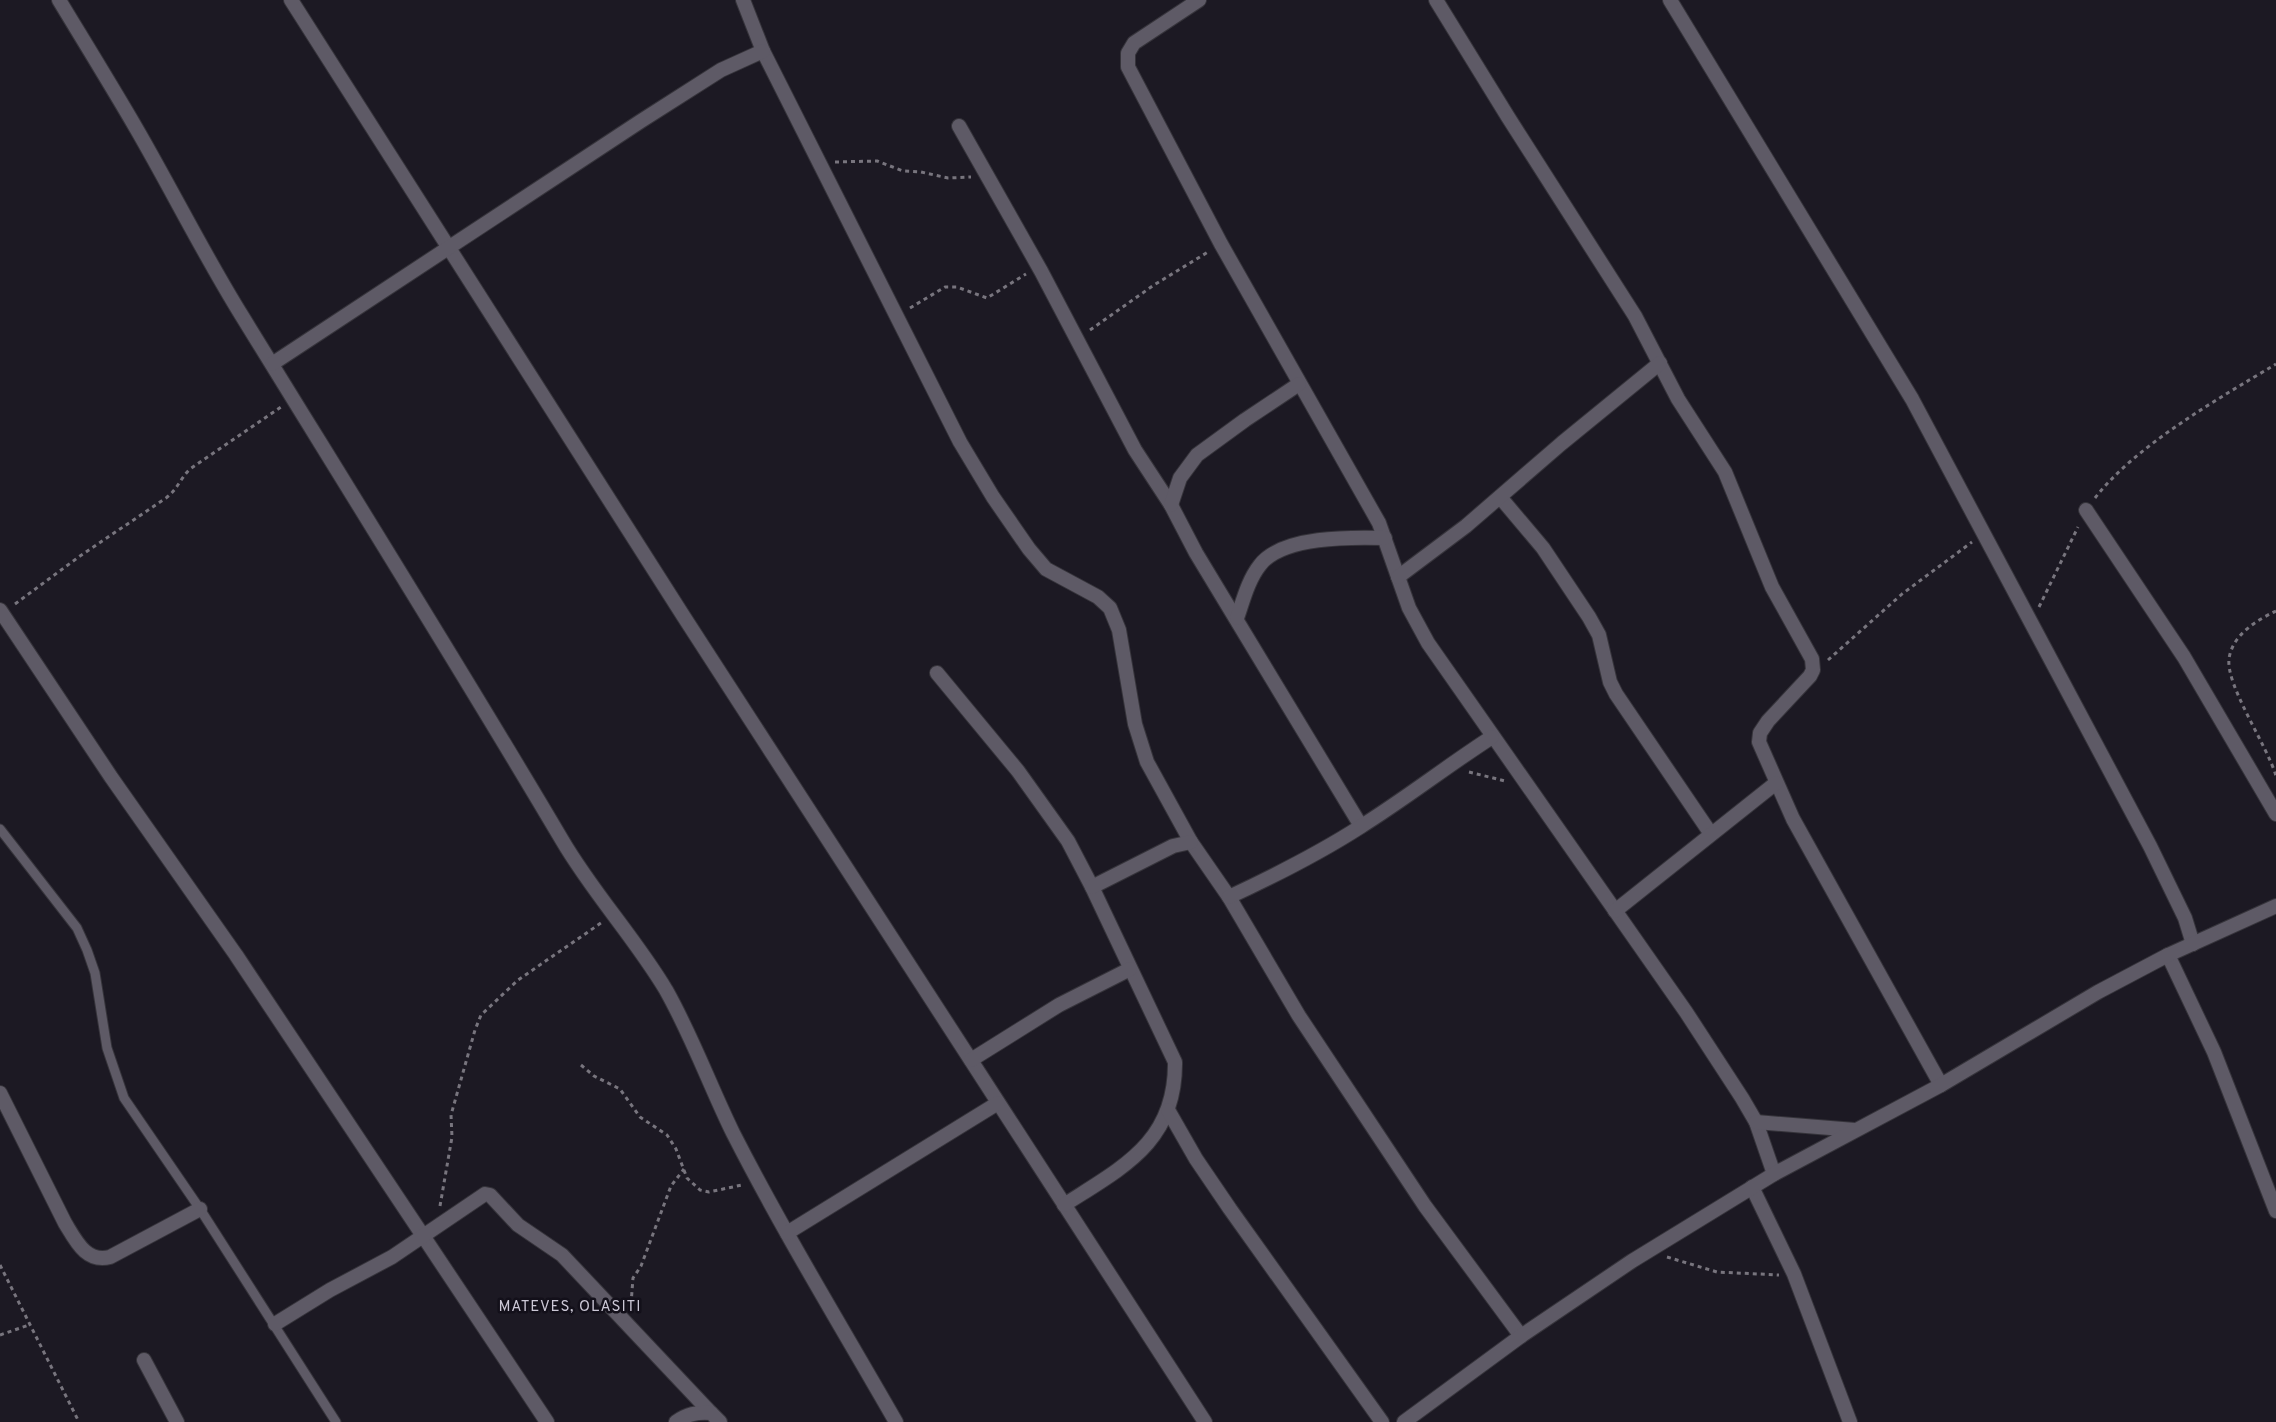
<svg xmlns="http://www.w3.org/2000/svg" width="2276" height="1422" font-family="Overpass,sans-serif">
	<style>
		.lines { fill: none; stroke-linecap: round; stroke-linejoin: round }
		.service-casing { stroke: #36343b; stroke-width: 11 }
		.minor-casing { stroke: #36343b; stroke-width: 16 }
		.path { stroke: #78757e; stroke-width: 3; stroke-dasharray: 4 4; stroke-linecap: butt }
		.service { stroke: #5e5a66; stroke-width: 9 }
		.minor { stroke: #5e5a66; stroke-width: 14 }
		.labels { text-anchor: middle; stroke-width: 5; stroke-linejoin: round; paint-order: stroke }
		.neighbourhood-label { font-size: 15px; letter-spacing: 1px; fill: #ccc8d6; stroke: #13101a }
	</style>
	<rect width="100%" height="100%" fill="#1c1923"/>
	<g class="lines">
		<defs>
			<path id="service" d="M 0,829 L 77,928 L 87,950 L 95,973 L 107,1048 L 124,1098 L 200,1209 L 336,1422"/>
			<g id="minor">
				<path d="M 59,0 C 85,43 111,85 136,128 C 172,190 204,255 242,316 C 349,490 458,664 562,840 C 593,893 635,938 666,990 C 692,1036 710,1086 733,1133 C 783,1231 841,1326 896,1422"/>
				<path d="M 291,0 L 684,617 L 1205,1422"/>
				<path d="M 743,0 L 763,51 L 960,442 L 993,497 L 1029,549 L 1046,569 L 1098,597 L 1110,608 L 1119,630 L 1135,724 L 1147,762 L 1191,842 L 1229,897 L 1299,1016 L 1425,1206 L 1521,1336"/>
				<path d="M 1199,0 L 1134,43 L 1128,53 L 1128,67 L 1221,244 L 1379,523 L 1409,608 L 1428,643 L 1686,1012 L 1742,1098 L 1756,1122 L 1774,1174"/>
				<path d="M 1436,0 L 1508,117 L 1635,316 L 1678,399 L 1725,472 L 1772,587 L 1812,659 L 1813,670 L 1810,676 L 1768,721 L 1760,733 L 1759,742 L 1793,819 L 1941,1085"/>
				<path d="M 1670,0 L 1912,399 L 2150,846 L 2185,918 L 2193,944"/>
				<path d="M 959,126 L 1041,271 L 1135,450 L 1171,505 L 1196,553 L 1361,826"/>
				<path d="M 272,364 L 641,121 L 721,70 L 763,51"/>
				<path d="M 1500,497 L 1543,548 L 1589,617 L 1599,635 L 1610,682 L 1616,694 L 1711,834"/>
				<path d="M 1171,505 L 1180,478 L 1197,455 L 1245,420 L 1299,384"/>
				<path d="M 2086,510 L 2184,657 L 2276,814"/>
				<path d="M 1398,577 L 1466,526 L 1562,443 L 1660,363"/>
				<path d="M 0,610 L 111,777 L 236,955 L 547,1422"/>
				<path d="M 1237,618 C 1243,601 1248,580 1260,565 C 1282,536 1351,537 1385,538"/>
				<path d="M 937,673 L 1018,771 L 1068,841 L 1092,887 L 1175,1062 C 1176,1142 1123,1167 1064,1205"/>
				<path d="M 1092,887 L 1173,846 L 1191,842"/>
				<path d="M 1229,897 C 1274,876 1318,854 1360,827 C 1405,799 1447,766 1492,737"/>
				<path d="M 1615,911 L 1776,783"/>
				<path d="M 2168,955 L 2214,1052 L 2276,1211"/>
				<path d="M 971,1060 L 1059,1005 L 1130,969"/>
				<path d="M 0,1093 L 65,1223 C 76,1241 86,1263 110,1257 L 200,1209"/>
				<path d="M 1168,1110 L 1196,1159 L 1230,1209 L 1382,1422"/>
				<path d="M 1756,1122 L 1855,1130"/>
				<path d="M 1752,1187 L 1794,1274 L 1850,1422"/>
				<path d="M 787,1233 L 998,1103"/>
				<path d="M 275,1324 L 330,1290 L 392,1257 L 485,1194 L 490,1195 L 518,1225 L 562,1255 L 711,1413"/>
				<path d="M 144,1360 L 177,1422"/>
				<path d="M 676,1422 C 687,1414 697,1412 711,1413 L 720,1422"/>
				<path d="M 1404,1422 L 1521,1336 L 1632,1261 L 1774,1174 L 1941,1085 L 2098,992 L 2168,955 L 2276,906"/>
			</g>
		</defs>
		<use href="#service" class="service-casing"/>
		<use href="#minor" class="minor-casing"/>
		<g class="path">
			<path d="M 835,162 L 877,161 L 903,171 L 921,172 L 948,178 L 971,177"/>
			<path d="M 910,308 L 945,287 L 957,287 L 987,298 L 1026,274"/>
			<path d="M 1090,330 L 1154,285 L 1208,252"/>
			<path d="M 2095,498 C 2136,445 2218,399 2276,364"/>
			<path d="M 15,604 L 80,556 L 166,498 C 177,490 180,479 190,469 L 281,407"/>
			<path d="M 2039,607 L 2078,527"/>
			<path d="M 2276,611 C 2257,620 2232,635 2229,659 C 2226,686 2267,745 2276,776"/>
			<path d="M 1828,660 L 1902,594 L 1972,542"/>
			<path d="M 1469,772 L 1505,781"/>
			<path d="M 581,1065 L 594,1076 L 620,1089 L 640,1117 L 667,1135 L 676,1149 L 687,1178 L 700,1190 L 709,1192 L 742,1185"/>
			<path d="M 440,1206 L 452,1137 L 451,1115 L 475,1030 L 481,1015 L 518,980 L 601,923"/>
			<path d="M 1667,1257 L 1717,1272 L 1779,1275"/>
			<path d="M 0,1265 L 79,1422"/>
			<path d="M 631,1304 L 633,1278 L 641,1266 L 671,1186 L 684,1169"/>
			<path d="M 0,1335 L 29,1325"/>
		</g>
		<use href="#service" class="service"/>
		<use href="#minor" class="minor"/>
	</g>
	<g class="labels">
		<g class="neighbourhood-label">
			<text x="570" y="1311">MATEVES, OLASITI</text>
		</g>
	</g>
</svg>
